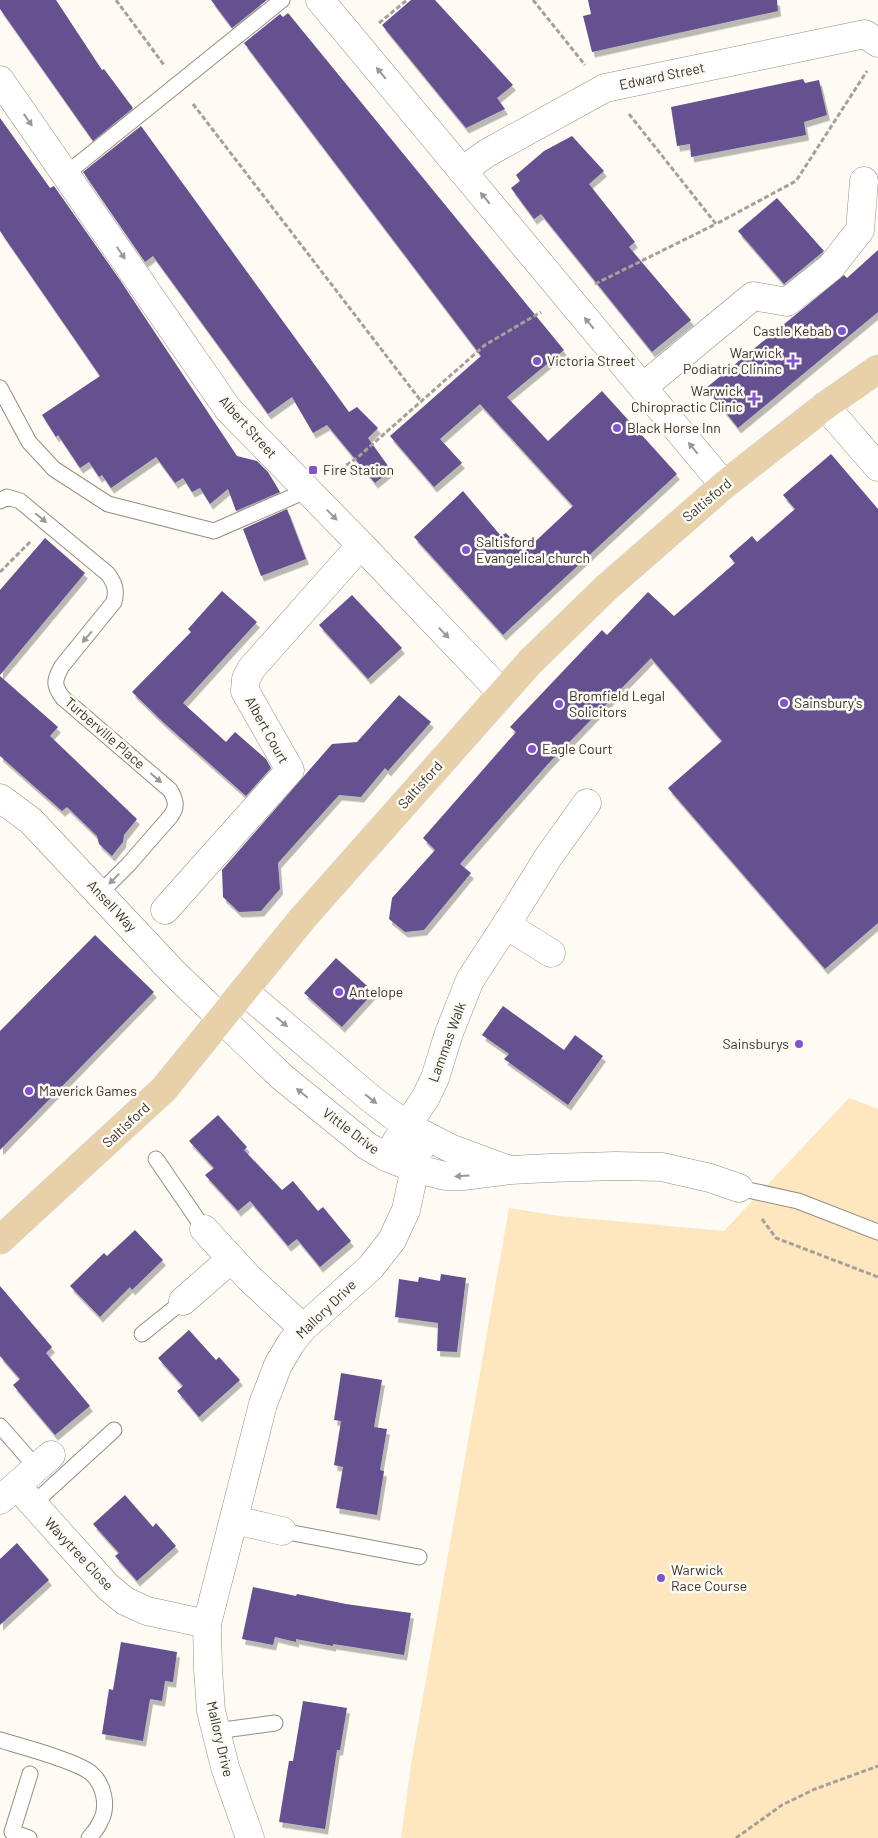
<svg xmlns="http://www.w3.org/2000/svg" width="878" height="1838" font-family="Barlow,sans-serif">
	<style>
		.green { fill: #fee6be }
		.building { fill: #655190; filter: url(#shadow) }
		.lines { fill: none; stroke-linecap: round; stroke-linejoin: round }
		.service-casing { stroke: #968d7f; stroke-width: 17 }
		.minor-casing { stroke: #968d7f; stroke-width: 29 }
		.primary-casing { stroke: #d7d6d5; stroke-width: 29 }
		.path { stroke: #a4a19a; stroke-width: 3; stroke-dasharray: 5 2.5; stroke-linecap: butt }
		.service { stroke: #fff; stroke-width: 15 }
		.minor { stroke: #fff; stroke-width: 28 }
		.primary { stroke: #e8d0a8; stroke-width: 28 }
		.oneway { fill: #9b9996 }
		.poi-dot { fill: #8154cd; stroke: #fefbf4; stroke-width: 2 }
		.labels { text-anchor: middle; stroke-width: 5; stroke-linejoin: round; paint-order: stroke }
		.street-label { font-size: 14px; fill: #37332d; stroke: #fefbf4 }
		.poi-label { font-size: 14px; fill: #37332d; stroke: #fefbf4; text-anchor: start }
	</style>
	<defs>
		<filter id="shadow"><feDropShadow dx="3" dy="5.5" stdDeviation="0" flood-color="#0004"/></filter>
	</defs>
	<rect width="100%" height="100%" fill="#fefbf4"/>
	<path class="green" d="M 849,1098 L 878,1109 L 878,1838 L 401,1838 L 411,1765 L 509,1208 L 559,1216 L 724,1231 Z"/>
	<g class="building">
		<path d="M 0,0 L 56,0 L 102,70 L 104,69 L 133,108 L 93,141 L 0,9 Z"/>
		<path d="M 211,0 L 267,0 L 232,28 Z"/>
		<path d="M 411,0 L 435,0 L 513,85 L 497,98 L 505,109 L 466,128 L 382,25 Z"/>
		<path d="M 588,0 L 777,0 L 778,11 L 592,52 L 583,16 L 591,14 Z"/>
		<path d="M 288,13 L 564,350 L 507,397 L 548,441 L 602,391 L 677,474 L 503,635 L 414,537 L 463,491 L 501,536 L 506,533 L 524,552 L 573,506 L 480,404 L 440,439 L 462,463 L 434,487 L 390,436 L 481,356 L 244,43 L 280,14 L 283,17 Z"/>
		<path d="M 803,79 L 805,83 L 819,80 L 827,115 L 804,122 L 806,135 L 691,157 L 690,144 L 677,146 L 671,107 Z"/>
		<path d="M 0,118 L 50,188 L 54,186 L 120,280 L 237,456 L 257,461 L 268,472 L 280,492 L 236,511 L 228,489 L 210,504 L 200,488 L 192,492 L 183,478 L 175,483 L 156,457 L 111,488 L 102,475 L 99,477 L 89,462 L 80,468 L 58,435 L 56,437 L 42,415 L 100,376 L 0,231 Z"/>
		<path d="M 141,126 L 349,412 L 357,407 L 378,428 L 368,438 L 391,470 L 375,483 L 327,425 L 313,433 L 292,397 L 268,414 L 153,256 L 145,262 L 83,172 Z"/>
		<path d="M 572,136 L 604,171 L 589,184 L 635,242 L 629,247 L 691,320 L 652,352 L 541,214 L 534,219 L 511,188 L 520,181 L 516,175 L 544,151 Z"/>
		<path d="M 777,198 L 824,251 L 784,284 L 738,231 Z"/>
		<path d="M 878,250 L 878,312 L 738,428 L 706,388 L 844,275 L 847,278 Z"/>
		<path d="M 831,454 L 878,509 L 878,923 L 825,969 L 668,788 L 722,741 L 651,658 L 547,765 L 460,864 L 471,873 L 424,930 L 405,932 L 389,919 L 392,898 L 435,850 L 423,838 L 516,732 L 510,727 L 602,630 L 607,635 L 648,592 L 674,616 L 735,563 L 729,556 L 752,536 L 757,542 L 795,509 L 783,495 Z"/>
		<path d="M 287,509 L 306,559 L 261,576 L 243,529 Z"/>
		<path d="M 45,538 L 85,573 L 0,675 L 0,590 Z"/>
		<path d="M 222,591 L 257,622 L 183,703 L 226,742 L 235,732 L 266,759 L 271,768 L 246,796 L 164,723 L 132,692 L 191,632 L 188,629 Z"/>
		<path d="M 352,595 L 402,648 L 368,679 L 319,625 Z"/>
		<path d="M 0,676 L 58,727 L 50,736 L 137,819 L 124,835 L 123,842 L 112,856 L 99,844 L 97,836 L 67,807 L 62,811 L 0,756 Z"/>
		<path d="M 399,695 L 431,722 L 388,771 L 385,768 L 361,797 L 339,795 L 278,863 L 280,889 L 261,911 L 239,912 L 223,897 L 222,870 L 332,744 L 357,742 Z"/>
		<path d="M 95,935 L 154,992 L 0,1150 L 0,1031 Z"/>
		<path d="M 336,958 L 374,992 L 342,1027 L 304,993 Z"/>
		<path d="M 503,1006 L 564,1050 L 575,1035 L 603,1056 L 568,1105 L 504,1059 L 509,1054 L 482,1035 Z"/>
		<path d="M 218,1115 L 247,1147 L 244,1150 L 282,1190 L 293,1181 L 318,1211 L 323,1207 L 351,1241 L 320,1267 L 297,1239 L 288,1246 L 250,1201 L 238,1211 L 205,1175 L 214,1168 L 189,1141 Z"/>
		<path d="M 135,1230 L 163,1260 L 132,1290 L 130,1287 L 100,1317 L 70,1286 L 104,1253 L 107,1256 Z"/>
		<path d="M 441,1274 L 466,1278 L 457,1352 L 437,1351 L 438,1323 L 395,1317 L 399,1279 L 418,1282 L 419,1277 L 440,1281 Z"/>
		<path d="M 0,1286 L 52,1347 L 46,1353 L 90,1406 L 55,1435 L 13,1385 L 20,1379 L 0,1356 Z"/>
		<path d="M 189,1330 L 216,1360 L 219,1357 L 240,1380 L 199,1417 L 177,1391 L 183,1386 L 158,1358 Z"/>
		<path d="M 341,1373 L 382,1380 L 374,1427 L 387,1429 L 380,1470 L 384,1471 L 377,1515 L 336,1508 L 343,1467 L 334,1465 L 341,1421 L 334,1420 Z"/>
		<path d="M 125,1495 L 153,1527 L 156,1523 L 176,1546 L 137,1581 L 115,1556 L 119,1553 L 93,1524 Z"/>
		<path d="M 17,1543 L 49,1580 L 0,1625 L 0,1559 Z"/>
		<path d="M 253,1587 L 296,1596 L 297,1594 L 346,1604 L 411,1613 L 404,1655 L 333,1644 L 333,1646 L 296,1639 L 296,1642 L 275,1637 L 273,1645 L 242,1639 Z"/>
		<path d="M 121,1642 L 177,1652 L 173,1682 L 165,1681 L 162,1701 L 150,1699 L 143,1741 L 102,1734 L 109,1689 L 113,1690 Z"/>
		<path d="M 303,1701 L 347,1708 L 340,1750 L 337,1750 L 325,1829 L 279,1822 L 289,1761 L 293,1761 Z"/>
	</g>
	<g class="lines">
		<defs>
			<g id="service">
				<path d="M 66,174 L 282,0"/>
				<path d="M 0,388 L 29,442 L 54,469 L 108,504 L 214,531 L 308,490"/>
				<path d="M 0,501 L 7,497 L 20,501 L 108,574 C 115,584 117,590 114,602 L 62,666 C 54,680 53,685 63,698 L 170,790 C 176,800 178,807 170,817 L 129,864 L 100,893"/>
				<path d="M 156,1159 L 204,1229"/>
				<path d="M 739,1188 L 798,1201 L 878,1232"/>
				<path d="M 142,1334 L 183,1301"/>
				<path d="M 0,1426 L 37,1468"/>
				<path d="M 33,1504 L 114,1430"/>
				<path d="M 282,1531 L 419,1557"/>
				<path d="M 216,1731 L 275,1723"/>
				<path d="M 0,1740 C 20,1746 77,1761 91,1773 C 104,1784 109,1807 100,1822 C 98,1828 93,1833 89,1838"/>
				<path d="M 29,1838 L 12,1832 L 30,1774"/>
			</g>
			<g id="minor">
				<path d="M 320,0 L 724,485"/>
				<path d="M 0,80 L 228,409 L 361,545 L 502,693"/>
				<path d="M 462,171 L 487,153 L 605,88 L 865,34 L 878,43"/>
				<path d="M 643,387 L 753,296 L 787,302 L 831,267 L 860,230 L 864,181"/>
				<path d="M 825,406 L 878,467"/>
				<path d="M 0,798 L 31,821 L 173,972 L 282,1077 L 367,1146 L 386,1157 L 414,1168 L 445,1176 L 463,1176 L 511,1170 L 550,1168 L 616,1166 L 662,1167 L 710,1178 L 739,1188"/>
				<path d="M 165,910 L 290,770 L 245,691 L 246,679 L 251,669 L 361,545"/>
				<path d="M 506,925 L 551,953"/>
				<path d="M 244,991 L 370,1098 L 407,1126 L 452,1149 L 507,1169"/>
				<path d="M 386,1157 L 426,1097 L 435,1078 L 449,1033 L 470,980 L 506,925 L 549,856 L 587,803"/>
				<path d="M 204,1229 L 249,1278 L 303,1328"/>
				<path d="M 183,1301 L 231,1259"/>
				<path d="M 17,1486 L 107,1586 L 125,1601 L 147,1611 L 207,1624"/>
				<path d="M 0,1500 L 51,1455"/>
				<path d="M 235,1520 L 282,1531"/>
				<path d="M 250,1838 L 225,1767 L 211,1711 L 208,1669 L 207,1624 L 263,1404 L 278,1365 L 291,1343 L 303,1328 L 371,1267 L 392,1240 L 406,1210 L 422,1135"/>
			</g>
			<path id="primary" d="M 0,1240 L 164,1089 L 302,919 L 530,662 L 606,588 L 724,485 L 825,406 L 878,369"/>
		</defs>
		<use href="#service" class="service-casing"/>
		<use href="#minor" class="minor-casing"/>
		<use href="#primary" class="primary-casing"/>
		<g class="path">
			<path d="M 116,0 L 164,65"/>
			<path d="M 533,0 L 585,65"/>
			<path d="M 379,23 L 407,0"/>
			<path d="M 193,104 L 421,401"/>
			<path d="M 629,114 L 716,224 L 796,181 L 867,71"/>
			<path d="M 595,284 L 716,224"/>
			<path d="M 334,474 L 358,457 L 485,345 L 541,312"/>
			<path d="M 0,572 L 31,541"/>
			<path d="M 762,1219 L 776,1238 L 878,1277"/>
			<path d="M 736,1838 L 782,1805 L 815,1789 L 878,1766"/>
		</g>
		<use href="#service" class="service"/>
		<use href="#minor" class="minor"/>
		<use href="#primary" class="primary"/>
	</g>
	<defs><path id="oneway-solid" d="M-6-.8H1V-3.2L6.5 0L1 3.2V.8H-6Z" transform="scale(1.25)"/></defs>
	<g class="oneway">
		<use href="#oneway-solid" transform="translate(381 73) rotate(-130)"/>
		<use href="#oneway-solid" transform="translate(28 120) rotate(55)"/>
		<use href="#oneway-solid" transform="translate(485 198) rotate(-130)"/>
		<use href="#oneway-solid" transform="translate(121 253) rotate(56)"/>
		<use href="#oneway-solid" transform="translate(589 323) rotate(-130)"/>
		<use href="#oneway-solid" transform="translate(693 448) rotate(-129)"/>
		<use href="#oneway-solid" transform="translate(332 515) rotate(46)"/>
		<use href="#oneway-solid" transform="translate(41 518) rotate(40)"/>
		<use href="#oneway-solid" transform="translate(444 633) rotate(46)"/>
		<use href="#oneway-solid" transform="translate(87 637) rotate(131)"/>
		<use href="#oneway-solid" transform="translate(156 778) rotate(41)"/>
		<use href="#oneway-solid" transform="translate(114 879) rotate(134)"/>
		<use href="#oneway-solid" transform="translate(282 1022) rotate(40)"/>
		<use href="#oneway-solid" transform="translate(302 1093) rotate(-141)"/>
		<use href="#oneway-solid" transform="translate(371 1099) rotate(38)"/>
		<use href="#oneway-solid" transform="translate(462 1176) rotate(177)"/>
	</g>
	<g class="poi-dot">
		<circle cx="842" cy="331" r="5"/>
		<circle cx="537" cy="361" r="5"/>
		<path d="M790.5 353.5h5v5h5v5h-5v5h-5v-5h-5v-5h5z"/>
		<path d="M751.5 391.5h5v5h5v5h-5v5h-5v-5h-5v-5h5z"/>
		<circle cx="617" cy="428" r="5"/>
		<rect x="308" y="465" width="10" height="10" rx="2.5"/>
		<circle cx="466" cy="550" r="5"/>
		<circle cx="784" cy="703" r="5"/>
		<circle cx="559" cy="704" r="5"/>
		<circle cx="532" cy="749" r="5"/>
		<circle cx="339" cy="992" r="5"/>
		<circle cx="799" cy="1044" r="5"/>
		<circle cx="29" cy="1091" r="5"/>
		<circle cx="661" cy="1578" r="5"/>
	</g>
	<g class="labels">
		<g class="street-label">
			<text transform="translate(662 76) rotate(-12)" y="5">Edward Street</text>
			<text transform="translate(248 427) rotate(48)" y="5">Albert Street</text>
			<text transform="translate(707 500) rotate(-40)" y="5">Saltisford</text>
			<text transform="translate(267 730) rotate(61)" y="5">Albert Court</text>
			<text transform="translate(105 733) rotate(41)" y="5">Turberville Place</text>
			<text transform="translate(420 785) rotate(-48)" y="5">Saltisford</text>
			<text transform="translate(112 906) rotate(47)" y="5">Ansell Way</text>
			<text transform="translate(447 1042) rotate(-70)" y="5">Lammas Walk</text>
			<text transform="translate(126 1125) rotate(-43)" y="5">Saltisford</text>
			<text transform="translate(351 1131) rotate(37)" y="5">Vittle Drive</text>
			<text transform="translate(326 1309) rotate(-44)" y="5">Mallory Drive</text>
			<text transform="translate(79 1554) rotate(47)" y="5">Wavytree Close</text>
			<text transform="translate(220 1739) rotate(77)" y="5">Mallory Drive</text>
		</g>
		<g class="poi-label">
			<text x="832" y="336" text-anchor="end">Castle Kebab</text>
			<text x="782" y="358" text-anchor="end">Warwick<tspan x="782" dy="16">Podiatric Clininc</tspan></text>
			<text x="547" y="366">Victoria Street</text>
			<text x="743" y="396" text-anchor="end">Warwick<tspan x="743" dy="16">Chiropractic Clinic</tspan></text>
			<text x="627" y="433">Black Horse Inn</text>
			<text x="323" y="475">Fire Station</text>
			<text x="476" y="547">Saltisford<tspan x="476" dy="16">Evangelical church</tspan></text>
			<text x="569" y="701">Bromfield Legal<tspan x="569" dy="16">Solicitors</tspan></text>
			<text x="794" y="708">Sainsbury's</text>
			<text x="542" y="754">Eagle Court</text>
			<text x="349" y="997">Antelope</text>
			<text x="789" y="1049" text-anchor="end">Sainsburys</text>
			<text x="39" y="1096">Maverick Games</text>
			<text x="671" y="1575">Warwick<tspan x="671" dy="16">Race Course</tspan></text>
		</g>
	</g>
</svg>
